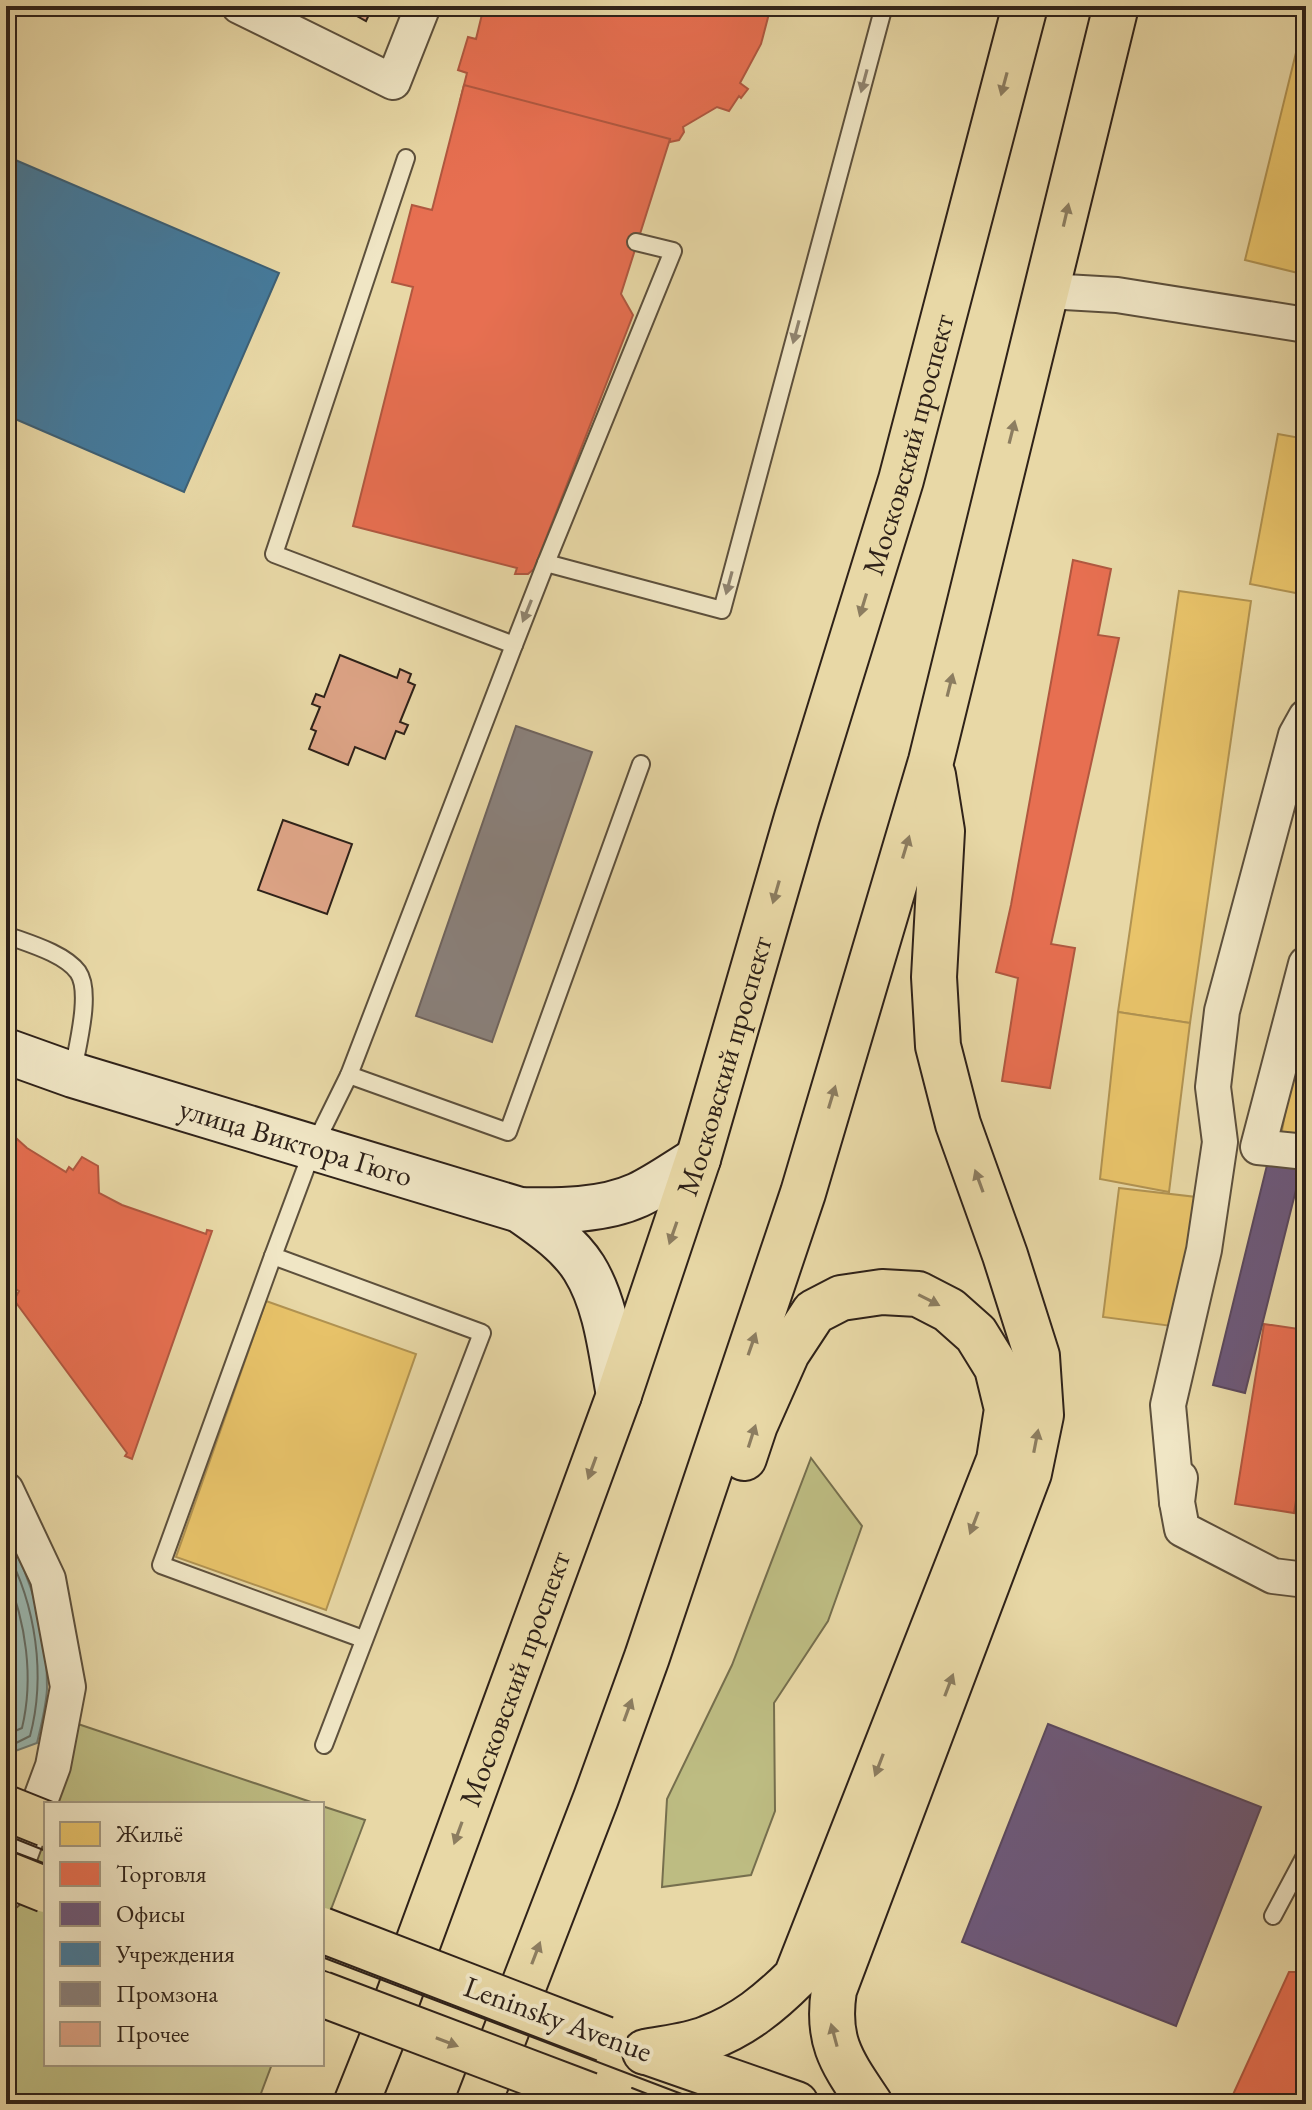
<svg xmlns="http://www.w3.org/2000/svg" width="1312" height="2110" font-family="'EB Garamond',serif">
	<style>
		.green { fill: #bdbc82; stroke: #766f4e; stroke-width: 2 }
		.water { fill: #9ab8b1; stroke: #6f7c74; stroke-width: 2 }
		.homes { fill: #e9c46a; stroke: #b19352; stroke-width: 2 }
		.shops { fill: #e76f51; stroke: #b05840; stroke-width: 2 }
		.offices { fill: #6d597a; stroke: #5a485d; stroke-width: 2 }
		.public { fill: #457b9d; stroke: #3e6075; stroke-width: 2 }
		.industry { fill: #8a817c; stroke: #6f645e; stroke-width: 2 }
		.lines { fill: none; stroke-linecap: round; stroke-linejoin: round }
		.shore { stroke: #646d65; stroke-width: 2 }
		.building { fill: #dca385; stroke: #2f2219; stroke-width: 2 }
		.lane-casing { stroke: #5d503c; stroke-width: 20 }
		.street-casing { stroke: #5d503c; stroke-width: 38 }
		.secondary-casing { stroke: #2f2219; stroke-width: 48 }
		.primary-casing { stroke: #2f2219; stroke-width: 48 }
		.lane { stroke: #f0e6c5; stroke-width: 16 }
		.street { stroke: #f0e6c5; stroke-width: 34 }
		.secondary { stroke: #f0e6c5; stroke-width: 44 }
		.primary { stroke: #e8d8a6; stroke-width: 44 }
		.tram { stroke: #2f2219; stroke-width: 2 }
		.primary-bridge-casing { stroke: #2f2219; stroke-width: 48; stroke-linecap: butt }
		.primary-bridge { stroke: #e8d8a6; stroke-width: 44 }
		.oneway { fill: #90846f }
		.oneway2 { fill: #8c7d60 }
		.labels { text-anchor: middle; stroke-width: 8; stroke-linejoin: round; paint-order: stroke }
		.street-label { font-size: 30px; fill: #2f2219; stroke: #f0e6c5 }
	</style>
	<rect width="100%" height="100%" fill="#e8d8a6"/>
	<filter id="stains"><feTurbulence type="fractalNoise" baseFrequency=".0025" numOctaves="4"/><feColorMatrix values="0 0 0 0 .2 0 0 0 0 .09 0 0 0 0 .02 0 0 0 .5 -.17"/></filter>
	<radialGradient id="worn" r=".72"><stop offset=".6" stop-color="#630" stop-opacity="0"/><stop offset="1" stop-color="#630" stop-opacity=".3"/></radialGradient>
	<g class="green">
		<path d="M 811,1458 L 862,1526 L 828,1621 L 774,1703 L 775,1811 L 751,1875 L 662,1887 L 667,1799 L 732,1665 Z"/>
		<path d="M 66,1720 L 317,1804 L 48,1804 Z"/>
		<path d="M 322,1806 L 365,1820 L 322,1933 Z"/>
		<path d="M 46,1809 L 46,2064 L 272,2064 L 257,2104 L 6,2104 L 6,1919 Z"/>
	</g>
	<path class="water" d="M 6,1535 C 33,1578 48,1638 47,1689 C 46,1707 41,1726 37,1743 L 15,1751 L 6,1765 Z"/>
	<g class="homes">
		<path d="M 1306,12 L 1306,275 L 1245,260 Z"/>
		<path d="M 1278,434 L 1306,439 L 1306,595 L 1250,584 Z"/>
		<path d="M 1179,591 L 1251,601 L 1190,1023 L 1118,1012 Z"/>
		<path d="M 1118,1012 L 1190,1023 L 1169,1192 L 1100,1179 Z"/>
		<path d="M 1297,1048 L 1306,1050 L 1306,1141 L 1281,1136 Z"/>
		<path d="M 1119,1188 L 1196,1197 L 1179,1327 L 1103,1317 Z"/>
		<path d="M 266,1301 L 416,1354 L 326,1610 L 176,1557 Z"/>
	</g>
	<g class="shops">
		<path d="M 484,6 L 771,6 L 761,44 L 740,83 L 748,89 L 741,98 L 739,96 L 729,111 L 717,107 L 683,127 L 684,132 L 679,140 L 670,142 L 670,139 L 663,141 L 664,144 L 652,146 L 651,137 L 626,139 L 600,136 L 561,126 L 557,128 L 552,122 L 554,115 L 535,110 L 532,121 L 460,101 L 467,73 L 458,70 L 468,37 L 476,39 Z"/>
		<path d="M 464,85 L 670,139 L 621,294 L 633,315 L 534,569 L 528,574 L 515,574 L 517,568 L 353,526 L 413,287 L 392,282 L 412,205 L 432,210 Z"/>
		<path d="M 1073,560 L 1111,569 L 1098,635 L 1119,638 L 1051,944 L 1075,948 L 1050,1088 L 1002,1081 L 1018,978 L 996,972 L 1011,905 Z"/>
		<path d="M 6,1129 L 27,1148 L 66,1172 L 69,1167 L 73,1170 L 82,1157 L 98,1166 L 99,1193 L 122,1205 L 206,1234 L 207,1230 L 212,1231 L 132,1459 L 125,1456 L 127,1453 L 14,1300 L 19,1291 L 6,1283 Z"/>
		<path d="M 1264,1324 L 1306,1330 L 1306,1438 L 1294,1513 L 1235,1504 Z"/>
		<path d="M 1289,1972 L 1306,1972 L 1306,2104 L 1244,2104 L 1231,2099 Z"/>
	</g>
	<g class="offices">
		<path d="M 1270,1153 L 1303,1162 L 1245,1393 L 1213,1385 Z"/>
		<path d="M 1048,1724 L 1261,1807 L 1176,2026 L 962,1942 Z"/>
	</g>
	<path class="public" d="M 6,156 L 279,273 L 184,492 L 6,415 Z"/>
	<path class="industry" d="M 516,726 L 592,752 L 492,1042 L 416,1016 Z"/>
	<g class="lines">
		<g class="shore">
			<path d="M 6,1550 C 36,1605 46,1676 30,1736 L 6,1748"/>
			<path d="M 6,1574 C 26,1622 34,1678 22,1728 L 6,1735"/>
			<path d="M 6,1614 C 15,1649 18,1683 12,1719 L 6,1722"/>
		</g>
	</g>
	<g class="building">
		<path d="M 339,6 L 373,6 L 366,21 Z"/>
		<path d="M 340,655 L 397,678 L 400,669 L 411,674 L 408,682 L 415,685 L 400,722 L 408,725 L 404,734 L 396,731 L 385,759 L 355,747 L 348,765 L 309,749 L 316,731 L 311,729 L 320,707 L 312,704 L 316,694 L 324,697 Z"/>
		<path d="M 283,820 L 352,844 L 327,914 L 258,890 Z"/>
	</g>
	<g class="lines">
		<defs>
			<g id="lane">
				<path d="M 546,563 L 673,251 L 636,242"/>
				<path d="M 514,645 L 546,563 L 722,610 L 884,6"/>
				<path d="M 6,935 C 27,943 64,953 78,972 C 92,992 77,1047 73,1071"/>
				<path d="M 349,1075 L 508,1132 L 641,764"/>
				<path d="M 273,1256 L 161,1565 L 363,1639"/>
				<path d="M 324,1745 L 482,1333 L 273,1256 L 314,1146 L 349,1075 L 514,645 L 274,554 L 406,158"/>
				<path d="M 1273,1916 L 1306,1854"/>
			</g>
			<g id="street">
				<path d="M 239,6 L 393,82 L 423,6"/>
				<path d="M 1047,291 L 1117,295 L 1306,325"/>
				<path d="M 1306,964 L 1258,1147 L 1306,1152"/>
				<path d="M 1180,1478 L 1177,1502 L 1182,1529 L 1273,1576 L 1306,1580"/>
				<path d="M 6,1490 L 48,1579 L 68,1687 L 53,1766 L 6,1893"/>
				<path d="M 1177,1502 L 1168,1405 L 1204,1250 L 1220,1142 L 1213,1087 L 1222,1011 L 1296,735 L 1306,717"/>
			</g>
			<g id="secondary">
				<path id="s1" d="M 6,1051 L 73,1075 L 520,1210 C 558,1211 603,1211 638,1195 C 659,1185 678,1171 698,1159"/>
				<path d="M 520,1210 C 543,1226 569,1244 584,1268 C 607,1305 611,1353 619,1395"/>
			</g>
			<g id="primary">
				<path d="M 645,2052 C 665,2048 689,2046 708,2038 C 743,2025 770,2003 796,1977 L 999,1460 L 1007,1409 L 997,1368 L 976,1334 L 949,1310 L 918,1294 L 882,1292 L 841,1298 L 814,1312 L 787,1353 L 755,1425 L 744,1458"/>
				<path d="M 647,2052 L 796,2104"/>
				<path id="s2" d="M 356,2104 L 390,2019 L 619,1395 L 698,1159 L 797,817 L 901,480 L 1025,6"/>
				<path d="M 478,2104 L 596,1798 L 647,1657 L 803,1193 L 931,761 L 1116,6"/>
				<path d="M 870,2104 C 842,2062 826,2042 834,1990 L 1029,1473 L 1041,1415 L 1037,1356 L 1005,1255 L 958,1124 L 938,1046 L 934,977 L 942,831 L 933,775"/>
			</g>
		</defs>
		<use href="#lane" class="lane-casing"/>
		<use href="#street" class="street-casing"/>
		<use href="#secondary" class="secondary-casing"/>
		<use href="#primary" class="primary-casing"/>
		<use href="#lane" class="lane"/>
		<use href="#street" class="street"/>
		<use href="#secondary" class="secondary"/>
		<use href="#primary" class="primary"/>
		<g class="tram">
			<path d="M 6,1835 L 46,1851"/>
			<path d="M 6,1849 L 46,1864"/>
			<path d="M 322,1957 L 708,2104"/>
			<path d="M 322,1970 L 374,1990"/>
			<path d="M 632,2088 L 673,2104"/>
		</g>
		<defs>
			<g id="primary-bridge">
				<path d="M 6,1808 L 46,1824"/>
				<path d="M 6,1874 L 46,1890"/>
				<path d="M 322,1930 L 605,2039"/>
				<path d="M 322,1994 L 589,2095"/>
			</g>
		</defs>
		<use href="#primary-bridge" class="primary-bridge-casing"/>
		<use href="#primary-bridge" class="primary-bridge"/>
	</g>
	<defs><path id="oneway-solid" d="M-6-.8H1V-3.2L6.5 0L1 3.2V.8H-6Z" transform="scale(2)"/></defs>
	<g class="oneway">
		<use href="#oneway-solid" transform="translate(864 81) rotate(105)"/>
		<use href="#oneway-solid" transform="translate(796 332) rotate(105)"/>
		<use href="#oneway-solid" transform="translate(729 583) rotate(105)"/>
		<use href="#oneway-solid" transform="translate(527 611) rotate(112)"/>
	</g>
	<g class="oneway2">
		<use href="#oneway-solid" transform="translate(1004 84) rotate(105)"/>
		<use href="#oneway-solid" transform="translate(1066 215) rotate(-77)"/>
		<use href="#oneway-solid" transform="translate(1012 432) rotate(-76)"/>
		<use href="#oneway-solid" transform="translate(863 605) rotate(107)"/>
		<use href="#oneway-solid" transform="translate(950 685) rotate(-76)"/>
		<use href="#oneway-solid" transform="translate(906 847) rotate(-73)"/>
		<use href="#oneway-solid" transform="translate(776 892) rotate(106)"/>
		<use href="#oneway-solid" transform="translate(832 1097) rotate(-73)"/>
		<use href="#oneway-solid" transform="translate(979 1181) rotate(-110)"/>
		<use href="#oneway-solid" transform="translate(673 1233) rotate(109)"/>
		<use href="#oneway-solid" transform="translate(929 1300) rotate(27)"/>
		<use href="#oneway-solid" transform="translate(752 1344) rotate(-71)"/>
		<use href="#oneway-solid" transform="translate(752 1436) rotate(-72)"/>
		<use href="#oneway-solid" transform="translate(1036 1441) rotate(-79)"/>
		<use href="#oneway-solid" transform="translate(592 1468) rotate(110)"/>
		<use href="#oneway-solid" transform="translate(974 1523) rotate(111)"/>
		<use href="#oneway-solid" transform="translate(949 1685) rotate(-69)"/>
		<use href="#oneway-solid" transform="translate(628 1710) rotate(-70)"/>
		<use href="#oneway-solid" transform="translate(879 1765) rotate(111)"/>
		<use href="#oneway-solid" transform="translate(458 1833) rotate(110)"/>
		<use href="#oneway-solid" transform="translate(536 1953) rotate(-69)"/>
		<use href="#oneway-solid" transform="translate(834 2035) rotate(-105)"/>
		<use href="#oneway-solid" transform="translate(447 2042) rotate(21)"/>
	</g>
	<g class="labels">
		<g class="street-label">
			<text dy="10" stroke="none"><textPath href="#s2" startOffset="1750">Московский проспект</textPath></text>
			<text dy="10" stroke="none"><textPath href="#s2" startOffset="1102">Московский проспект</textPath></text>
			<text dy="10" stroke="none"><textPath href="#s1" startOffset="304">улица Виктора Гюго</textPath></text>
			<text dy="10" stroke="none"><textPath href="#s2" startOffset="454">Московский проспект</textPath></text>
			<text transform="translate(558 2019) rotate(20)" y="10">Leninsky Avenue</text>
		</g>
	</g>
	<rect width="1312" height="2110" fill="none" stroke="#e8d8a6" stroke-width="32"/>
	<rect x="8" y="8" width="1296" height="2094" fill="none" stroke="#2f2219" stroke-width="4"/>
	<rect x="16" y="16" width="1280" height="2078" fill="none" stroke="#2f2219" stroke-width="2"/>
	<rect x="44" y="1802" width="280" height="264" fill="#f0e6c5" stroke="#a39880" stroke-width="2"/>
	<rect x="60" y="1822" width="40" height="24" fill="#e9c46a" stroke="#a39880" stroke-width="2"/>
	<text x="116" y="1842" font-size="24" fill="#2f2219">Жильё</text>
	<rect x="60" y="1862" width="40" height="24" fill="#e76f51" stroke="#a39880" stroke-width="2"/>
	<text x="116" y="1882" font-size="24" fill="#2f2219">Торговля</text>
	<rect x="60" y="1902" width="40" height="24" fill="#6d597a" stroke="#a39880" stroke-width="2"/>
	<text x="116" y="1922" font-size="24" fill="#2f2219">Офисы</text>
	<rect x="60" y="1942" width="40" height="24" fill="#457b9d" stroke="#a39880" stroke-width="2"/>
	<text x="116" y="1962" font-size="24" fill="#2f2219">Учреждения</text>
	<rect x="60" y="1982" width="40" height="24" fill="#8a817c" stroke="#a39880" stroke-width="2"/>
	<text x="116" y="2002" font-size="24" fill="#2f2219">Промзона</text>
	<rect x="60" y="2022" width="40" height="24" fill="#dca385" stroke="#a39880" stroke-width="2"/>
	<text x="116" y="2042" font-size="24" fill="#2f2219">Прочее</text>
	<rect width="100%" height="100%" filter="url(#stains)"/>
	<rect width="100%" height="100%" fill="url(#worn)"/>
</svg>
